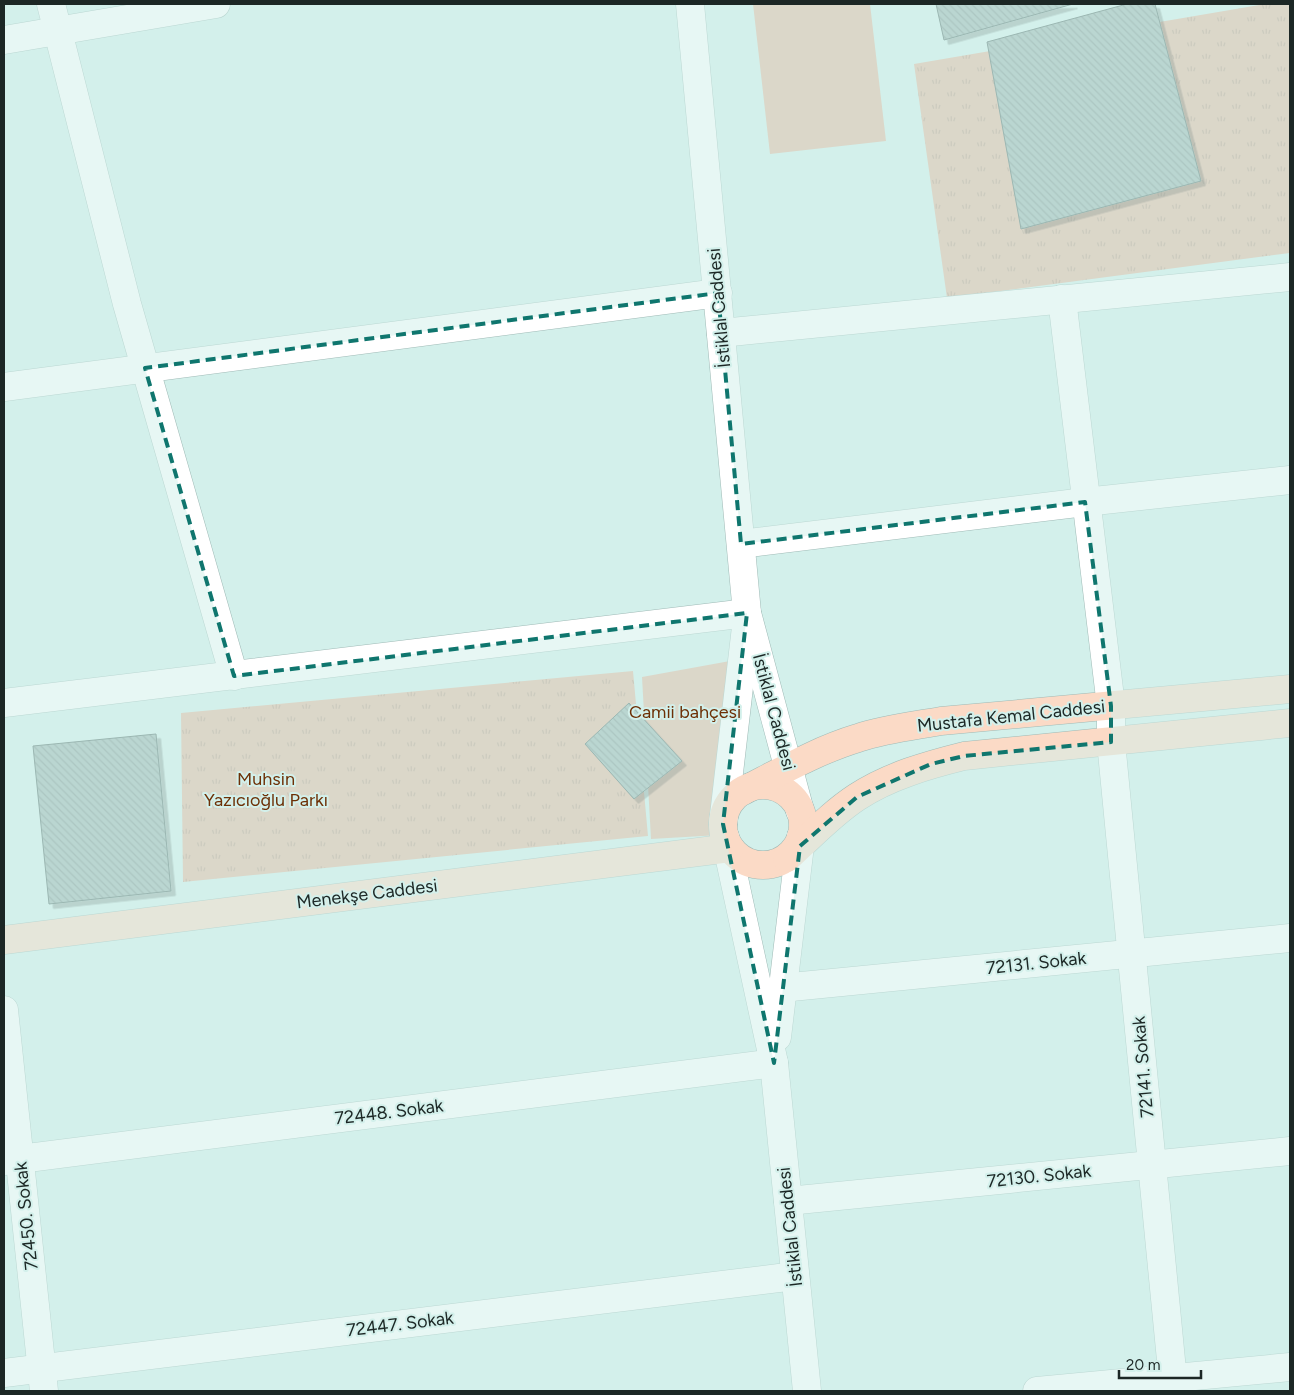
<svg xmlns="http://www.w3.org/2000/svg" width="1294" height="1395" font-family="Figtree,sans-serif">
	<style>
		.grass { fill: url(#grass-tufts) }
		.garden { fill: #e4b8a1 }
		.building { fill: url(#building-back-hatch); stroke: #58726e; filter: url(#shadow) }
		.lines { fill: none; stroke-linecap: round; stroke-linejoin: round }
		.minor-casing { stroke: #9fbab6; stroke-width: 29 }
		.tertiary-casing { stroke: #9fbab6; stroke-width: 29 }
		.secondary-casing { stroke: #9fbab6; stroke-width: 29 }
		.minor { stroke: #fff; stroke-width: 28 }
		.tertiary { stroke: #fff; stroke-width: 28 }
		.secondary { stroke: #fbdac6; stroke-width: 28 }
		.marked { fill: none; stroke: #0f766e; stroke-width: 4; stroke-dasharray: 10 6; stroke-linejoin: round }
		.labels { text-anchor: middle; stroke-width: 4; stroke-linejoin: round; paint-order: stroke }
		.street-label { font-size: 18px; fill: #1c2725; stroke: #d3f0eb }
		.park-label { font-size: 18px; fill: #6d3006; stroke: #d3f0eb }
	</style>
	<defs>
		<pattern id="grass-tufts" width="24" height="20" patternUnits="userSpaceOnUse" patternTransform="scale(1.25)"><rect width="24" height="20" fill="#e4b8a1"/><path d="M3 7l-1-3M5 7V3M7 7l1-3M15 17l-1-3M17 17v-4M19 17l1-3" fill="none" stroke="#c39e8a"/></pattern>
		<pattern id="building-back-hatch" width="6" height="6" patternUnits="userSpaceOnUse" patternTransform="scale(1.25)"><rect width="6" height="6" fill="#9bb6b2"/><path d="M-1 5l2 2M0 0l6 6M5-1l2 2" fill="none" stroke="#7e9491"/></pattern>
		<filter id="shadow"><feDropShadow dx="4.5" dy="4.5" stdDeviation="0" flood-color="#0004"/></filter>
	</defs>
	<rect width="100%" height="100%" fill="#d3f0eb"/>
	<g class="grass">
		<path d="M 1265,4 L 1290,4 L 1290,253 L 947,298 L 914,64 Z"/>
		<path d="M 633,671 L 648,836 L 183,882 L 181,713 Z"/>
	</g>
	<g class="garden">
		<path d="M 753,4 L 870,4 L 886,141 L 770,154 Z"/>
		<path d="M 730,661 L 720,835 L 651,839 L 642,677 Z"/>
	</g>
	<g class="building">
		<path d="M 936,4 L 1073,4 L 944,40 Z"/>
		<path d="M 1127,4 L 1155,4 L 1201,181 L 1021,229 L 987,42 Z"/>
		<path d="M 629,703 L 682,761 L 634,799 L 585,744 Z"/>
		<path d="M 156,734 L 171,891 L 49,904 L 33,746 Z"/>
	</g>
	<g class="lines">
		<defs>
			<g id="minor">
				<path d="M 51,4 L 127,304 L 234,676"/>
				<path d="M 4,40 L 216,4"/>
				<path d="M 1062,299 L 1111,706 L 1111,742 L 1174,1391"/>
				<path d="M 721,333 L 1290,277"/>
				<path d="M 4,387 L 718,293"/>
				<path d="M 741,544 L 1085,502 L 1290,480"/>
				<path d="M 4,703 L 747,613"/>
				<path d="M 781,988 L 1290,938"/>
				<path d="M 4,1010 L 44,1391"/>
				<path d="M 4,1161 L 774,1063"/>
				<path d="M 788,1201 L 1290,1151"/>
				<path d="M 4,1373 L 795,1276"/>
				<path d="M 1037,1391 L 1290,1367"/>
			</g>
			<g id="tertiary">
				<path d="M 690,4 L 747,613 L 800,811"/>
				<path d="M 723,824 L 746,627"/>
				<path d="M 725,837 L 774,1063 L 807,1391"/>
				<path d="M 777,1037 L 801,837"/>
			</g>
			<g id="secondary">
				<circle cx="763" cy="825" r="40"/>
				<path d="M 743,791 C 780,772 818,750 858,738 C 885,729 913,726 941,721 L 1290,689"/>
				<path d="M 787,858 C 809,838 831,814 857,797 C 889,776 928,765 964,756 L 1290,723"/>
				<path d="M 4,940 L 730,848"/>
			</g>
		</defs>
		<use href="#minor" class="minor-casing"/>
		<use href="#tertiary" class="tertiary-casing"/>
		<use href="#secondary" class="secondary-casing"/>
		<use href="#minor" class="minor"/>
		<use href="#tertiary" class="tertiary"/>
		<use href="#secondary" class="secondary"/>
	</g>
	<path d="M0 0H1294V1395H0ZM 718,293 L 741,544 L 1085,502 L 1111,706 L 1111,742 L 964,756 L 931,764 L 857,797 L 800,846 L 774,1063 L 723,824 L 747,613 L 234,676 L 145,368 Z" fill="#d3f0eb" fill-opacity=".55" fill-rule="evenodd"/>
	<path class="marked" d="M 718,293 L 741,544 L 1085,502 L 1111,706 L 1111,742 L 964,756 L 931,764 L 857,797 L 800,846 L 774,1063 L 723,824 L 747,613 L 234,676 L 145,368 Z"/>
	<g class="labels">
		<g class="street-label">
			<text transform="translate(719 308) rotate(-95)" y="6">İstiklal Caddesi</text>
			<text transform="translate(774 712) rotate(75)" y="6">İstiklal Caddesi</text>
			<text transform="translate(1011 716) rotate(-6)" y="6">Mustafa Kemal Caddesi</text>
			<text transform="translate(367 894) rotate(-7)" y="6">Menekşe Caddesi</text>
			<text transform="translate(1036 963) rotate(-6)" y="6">72131. Sokak</text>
			<text transform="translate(1143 1067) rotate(-95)" y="6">72141. Sokak</text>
			<text transform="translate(389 1112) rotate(-7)" y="6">72448. Sokak</text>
			<text transform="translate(1039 1176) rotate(-6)" y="6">72130. Sokak</text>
			<text transform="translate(26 1216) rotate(-96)" y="6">72450. Sokak</text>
			<text transform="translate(790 1227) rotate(-96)" y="6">İstiklal Caddesi</text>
			<text transform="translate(400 1324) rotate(-7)" y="6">72447. Sokak</text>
		</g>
		<g class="park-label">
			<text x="685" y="718">Camii bahçesi</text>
			<text x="266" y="785">Muhsin<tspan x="266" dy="21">Yazıcıoğlu Parkı</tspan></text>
		</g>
	</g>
	<rect width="1294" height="1395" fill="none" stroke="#1c2725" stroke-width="10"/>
	<path d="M1119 1370v8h82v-8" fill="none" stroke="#1c2725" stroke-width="2.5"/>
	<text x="1126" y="1370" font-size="15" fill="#1c2725" stroke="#d3f0eb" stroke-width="4" paint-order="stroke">20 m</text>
</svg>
